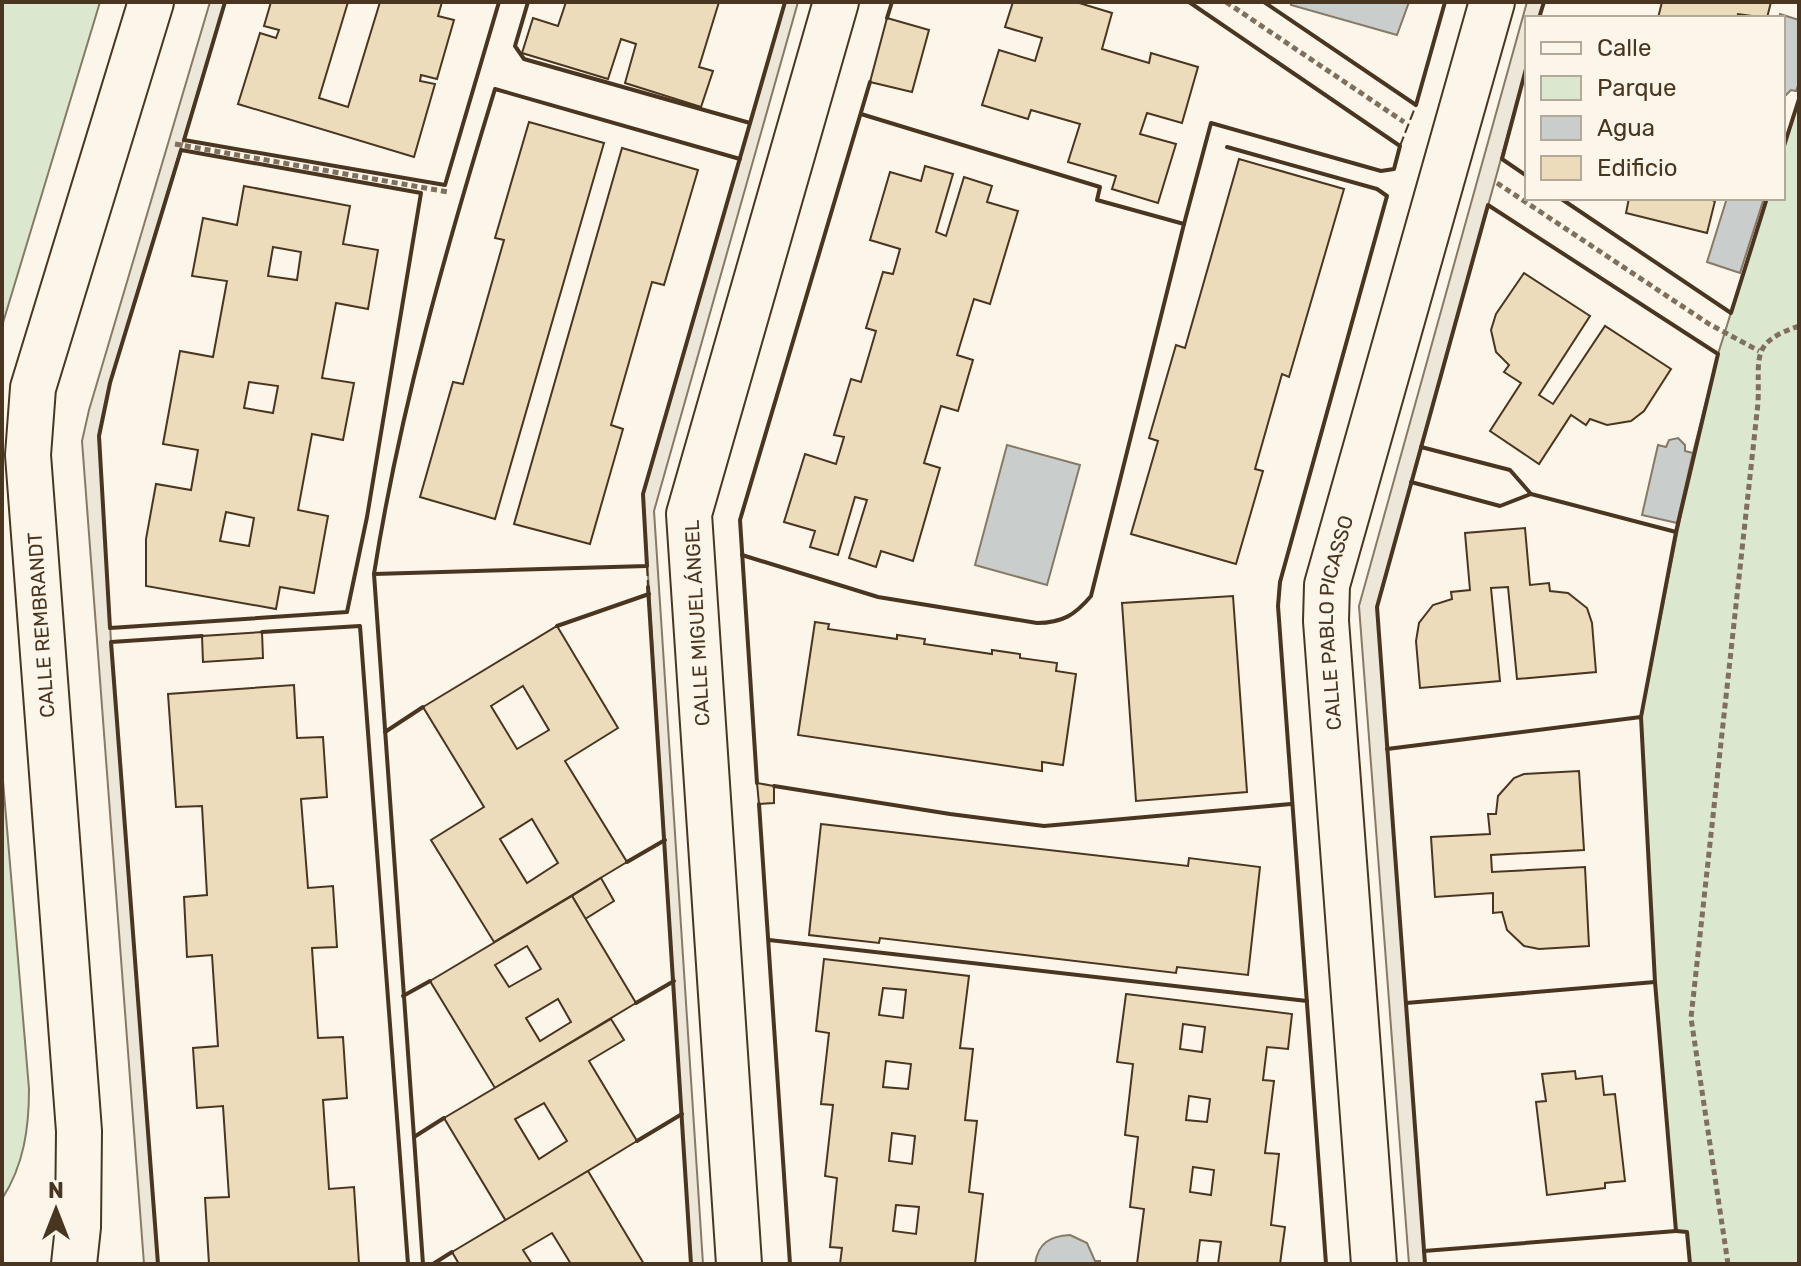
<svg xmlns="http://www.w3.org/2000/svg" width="1801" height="1266" font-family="Rubik,sans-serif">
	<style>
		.green { fill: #dce7d0; stroke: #887966; stroke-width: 2 }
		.parking { fill: #ede7d9; stroke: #887966; stroke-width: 2 }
		.water { fill: #c9cecd; stroke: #887966; stroke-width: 2 }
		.building { fill: #ecdcbc; stroke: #4a3520; stroke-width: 2; fill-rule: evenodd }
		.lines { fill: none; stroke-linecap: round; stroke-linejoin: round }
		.street-casing { stroke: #4a3520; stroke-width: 48 }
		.path { stroke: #7f6f5c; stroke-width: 5; stroke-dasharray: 6 4; stroke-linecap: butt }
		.street { stroke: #fbf6e9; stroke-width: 44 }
		.fence { stroke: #4a3520; stroke-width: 2; stroke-dasharray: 10 4; stroke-linecap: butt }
		.wall { stroke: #4a3520; stroke-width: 4 }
		.labels { text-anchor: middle; stroke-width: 6; stroke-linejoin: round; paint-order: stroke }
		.street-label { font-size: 20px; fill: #4a3520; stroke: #fbf6e9 }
	</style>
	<rect width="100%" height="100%" fill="#fbf6e9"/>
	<g class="green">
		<path d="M 2,2 L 100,2 L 2,326 Z"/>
		<path d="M 1799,99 L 1799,1264 L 1690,1264 L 1687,1232 L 1676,1231 L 1655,982 L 1641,717 L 1693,453 L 1718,354 L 1767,198 L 1783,198 L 1783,149 Z"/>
		<path d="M 2,769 L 29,1089 C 29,1128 24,1165 2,1199 Z"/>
	</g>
	<g class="parking">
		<path d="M 210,2 L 225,2 L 110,383 L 99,436 L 111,642 L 158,1264 L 144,1264 L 82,441 L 89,410 Z"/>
		<path d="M 785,2 L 798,2 L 654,511 L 703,1264 L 691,1264 L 643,494 Z"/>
		<path d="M 1527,2 L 1544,2 L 1539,18 L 1527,18 L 1527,65 L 1377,607 L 1425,1264 L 1409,1264 L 1359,606 Z"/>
	</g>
	<g class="water">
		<path d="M 1290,2 L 1409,2 L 1397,35 L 1291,5 Z"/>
		<path d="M 1780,14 L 1799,20 L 1799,83 L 1796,91 L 1791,90 L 1783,98 L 1783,18 L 1779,18 Z"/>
		<path d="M 1727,198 L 1764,198 L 1740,273 L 1707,262 Z"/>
		<path d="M 1678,438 L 1685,445 L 1685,451 L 1693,453 L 1677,523 L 1642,515 L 1658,445 L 1666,447 L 1669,440 Z"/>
		<path d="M 1007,445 L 1080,465 L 1047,585 L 975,565 Z"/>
		<path d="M 1070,1235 L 1087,1243 L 1095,1261 L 1100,1261 L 1100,1264 L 1035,1264 C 1038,1243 1050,1236 1070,1235 Z"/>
	</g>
	<g class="building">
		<path d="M 271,2 L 348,2 L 319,98 L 348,107 L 380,2 L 442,2 L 438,16 L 454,20 L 437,79 L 421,75 L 420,81 L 435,84 L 414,157 L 238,104 L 260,33 L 276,38 L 279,30 L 264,26 Z"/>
		<path d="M 566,2 L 719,2 L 699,67 L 713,71 L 701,107 L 625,83 L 636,44 L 621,39 L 608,79 L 522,53 L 533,18 L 558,26 Z"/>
		<path d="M 1013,2 L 1076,2 L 1112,13 L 1102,49 L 1149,63 L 1151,53 L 1198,67 L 1182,123 L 1147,113 L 1140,134 L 1176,144 L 1158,203 L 1112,189 L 1116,176 L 1068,162 L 1080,124 L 1031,110 L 1028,119 L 982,105 L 999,50 L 1035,61 L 1042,38 L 1005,27 Z"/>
		<path d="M 1662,2 L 1771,2 L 1767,18 L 1738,14 L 1737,18 L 1658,18 Z"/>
		<path d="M 887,18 L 929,30 L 912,92 L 870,82 Z"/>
		<path d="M 529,122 L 604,143 L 495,519 L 420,497 L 453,382 L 463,384 L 504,240 L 495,238 Z"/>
		<path d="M 622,148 L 698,170 L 664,285 L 652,282 L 611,425 L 623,429 L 590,544 L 514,524 Z"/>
		<path d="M 1239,159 L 1344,189 L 1289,377 L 1282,374 L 1255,469 L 1263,471 L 1236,564 L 1131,534 L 1158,441 L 1149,438 L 1176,345 L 1185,348 Z"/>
		<path d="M 925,166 L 953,174 L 936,232 L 946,236 L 964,177 L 992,186 L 987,202 L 1018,211 L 990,304 L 974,299 L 957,355 L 973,360 L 958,411 L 941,406 L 924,463 L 940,468 L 913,561 L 881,551 L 876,567 L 849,558 L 867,500 L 855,497 L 838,555 L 810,547 L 815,531 L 784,522 L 805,454 L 836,464 L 844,437 L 834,435 L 851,379 L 861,382 L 876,331 L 866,328 L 883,272 L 893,274 L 900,249 L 870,240 L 890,172 L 921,181 Z"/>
		<path d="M 244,186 L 350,206 L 343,244 L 378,250 L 368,309 L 336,303 L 322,378 L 354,383 L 343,440 L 312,434 L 298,510 L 328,516 L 314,593 L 280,587 L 276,609 L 146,586 L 146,539 L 156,484 L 191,490 L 198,450 L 163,444 L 180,351 L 213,357 L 227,281 L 192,276 L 203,218 L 237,225 ZM 273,247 L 301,252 L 297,280 L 268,276 ZM 249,382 L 278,386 L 273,413 L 244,408 ZM 226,512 L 254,518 L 249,546 L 220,541 Z"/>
		<path d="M 1629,198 L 1705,198 L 1715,201 L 1707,233 L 1626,213 Z"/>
		<path d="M 1524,273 L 1590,316 L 1539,395 L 1553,404 L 1605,326 L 1671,369 L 1644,411 L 1631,421 L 1607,425 L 1590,419 L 1586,425 L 1571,415 L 1539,464 L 1490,431 L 1521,383 L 1504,372 L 1509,365 L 1496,352 L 1491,330 L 1496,314 Z"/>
		<path d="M 1525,528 L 1530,585 L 1549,583 L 1550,591 L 1568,593 L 1587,608 L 1592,623 L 1596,672 L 1517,679 L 1508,587 L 1491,588 L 1500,681 L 1420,688 L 1416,641 L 1419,623 L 1433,605 L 1452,599 L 1451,592 L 1470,590 L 1465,533 Z"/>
		<path d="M 1233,596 L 1247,792 L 1136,801 L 1122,603 Z"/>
		<path d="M 815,622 L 829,624 L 828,629 L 897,639 L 897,635 L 925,639 L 924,644 L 992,654 L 992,650 L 1020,654 L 1020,658 L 1057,663 L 1056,671 L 1076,674 L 1063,765 L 1042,762 L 1042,771 L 798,735 Z"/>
		<path d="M 557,626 L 618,728 L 565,761 L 627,862 L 494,942 L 431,840 L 484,807 L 423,707 ZM 523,686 L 549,730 L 517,749 L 491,706 ZM 532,819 L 558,863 L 527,883 L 500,839 Z"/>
		<path d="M 262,632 L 263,658 L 203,662 L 202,636 Z"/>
		<path d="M 294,685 L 297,738 L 323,737 L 327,797 L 301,799 L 308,888 L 333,886 L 337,947 L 312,948 L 318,1038 L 343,1037 L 347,1098 L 323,1100 L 329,1189 L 354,1187 L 359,1264 L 209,1264 L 205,1198 L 229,1197 L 223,1106 L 197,1108 L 193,1048 L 218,1046 L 212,955 L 187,957 L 184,897 L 207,895 L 202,806 L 176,807 L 168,694 Z"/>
		<path d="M 1579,771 L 1584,850 L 1491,855 L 1492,872 L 1585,867 L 1589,946 L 1539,949 L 1524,946 L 1507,930 L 1502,912 L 1493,913 L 1493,893 L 1435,897 L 1431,837 L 1490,834 L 1488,814 L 1496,814 L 1498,796 L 1514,778 L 1524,774 Z"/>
		<path d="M 757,783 L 774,786 L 774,803 L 759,804 Z"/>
		<path d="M 821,824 L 1188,866 L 1189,858 L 1260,867 L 1248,975 L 1177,967 L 1176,973 L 880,938 L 879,943 L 809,935 Z"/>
		<path d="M 601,878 L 614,901 L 585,919 L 572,896 Z"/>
		<path d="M 572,896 L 636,1003 L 495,1088 L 430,981 ZM 527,946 L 541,969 L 509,987 L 495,965 ZM 558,999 L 571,1022 L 540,1041 L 526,1018 Z"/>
		<path d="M 824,959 L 969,976 L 960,1048 L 973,1049 L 965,1120 L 977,1121 L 969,1192 L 983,1194 L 975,1264 L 840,1264 L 842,1248 L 830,1247 L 837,1178 L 825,1176 L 833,1105 L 821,1104 L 829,1033 L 816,1031 ZM 883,988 L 906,990 L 903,1018 L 879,1015 ZM 886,1061 L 911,1064 L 908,1089 L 883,1087 ZM 892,1133 L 915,1136 L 912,1164 L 889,1161 ZM 896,1205 L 919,1207 L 916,1234 L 893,1231 Z"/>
		<path d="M 1126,994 L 1292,1014 L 1288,1049 L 1267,1047 L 1263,1080 L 1274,1081 L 1265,1153 L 1279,1154 L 1271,1225 L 1285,1227 L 1280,1264 L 1218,1264 L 1221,1242 L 1200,1240 L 1197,1264 L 1137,1264 L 1144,1209 L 1130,1207 L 1138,1137 L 1125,1135 L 1133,1064 L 1117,1062 ZM 1183,1024 L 1205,1027 L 1202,1052 L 1180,1049 ZM 1189,1096 L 1210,1099 L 1207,1122 L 1186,1120 ZM 1193,1167 L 1214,1170 L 1211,1195 L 1190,1192 Z"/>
		<path d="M 611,1019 L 624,1040 L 589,1061 L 637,1141 L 506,1221 L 444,1118 ZM 544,1103 L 567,1141 L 539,1159 L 515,1119 Z"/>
		<path d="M 1575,1071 L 1576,1079 L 1602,1076 L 1604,1095 L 1615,1094 L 1625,1181 L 1605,1183 L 1605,1188 L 1547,1195 L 1536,1102 L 1546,1101 L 1542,1074 Z"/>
		<path d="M 588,1171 L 644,1264 L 571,1264 L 552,1233 L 523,1250 L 532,1264 L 459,1264 L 452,1252 Z"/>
	</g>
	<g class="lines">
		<defs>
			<g id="street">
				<path d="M 74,1264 L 78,1227 L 79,1131 L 28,455 L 33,388 L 151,2"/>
				<path d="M 739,1264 L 689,514 L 836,2"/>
				<path id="s1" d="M 1374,1264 L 1326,621 L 1327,585 L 1492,2"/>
			</g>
		</defs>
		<use href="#street" class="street-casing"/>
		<g class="path">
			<path d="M 1226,2 L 1404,122"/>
			<path d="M 175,144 L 448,192"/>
			<path d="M 1497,183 L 1709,324 L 1759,351"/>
			<path d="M 1728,1264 L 1691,1018 L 1758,403 C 1760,357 1749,343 1799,326"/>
		</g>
		<use href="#street" class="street"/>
		<g class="fence">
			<path d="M 1400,146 L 1416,105"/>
			<path d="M 647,566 L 648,587"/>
		</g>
		<g class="wall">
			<path d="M 225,2 L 184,140 L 445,185 L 499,2"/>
			<path d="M 528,2 L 515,46 L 524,59 L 750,123"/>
			<path d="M 1264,2 L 1416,105 L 1445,2"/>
			<path d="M 887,18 L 892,2"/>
			<path d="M 1539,18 L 1544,2"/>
			<path d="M 1527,65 L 1502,159 L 1527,176"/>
			<path d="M 861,114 L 1100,187 L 1097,200 L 1184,224 L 1211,123 L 1381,171 L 1394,169 L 1400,146 L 1189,2"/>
			<path d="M 1227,147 L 1377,189 L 1387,196 L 1280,582 L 1278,606 L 1326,1264"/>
			<path d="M 1783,149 L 1799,99"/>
			<path d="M 181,150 L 421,193 L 367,517 L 347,612 L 110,628 L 99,436 L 110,383 Z"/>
			<path d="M 1560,198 L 1731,313 L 1767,198"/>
			<path d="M 1411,482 L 1500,506 L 1531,494 L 1510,470 L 1421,447"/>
			<path d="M 1531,494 L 1676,532"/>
			<path d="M 742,555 L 878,597 L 1037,623 C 1062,623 1075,615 1091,596 L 1184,224"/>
			<path d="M 374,574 L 647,566 L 643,494 L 785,2"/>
			<path d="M 648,587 L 691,1264"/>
			<path d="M 557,626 L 649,594"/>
			<path d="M 262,632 L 360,626 L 408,1264"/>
			<path d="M 385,732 L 423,707"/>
			<path d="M 1387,749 L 1641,717"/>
			<path d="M 757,783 L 740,520 L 870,82"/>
			<path d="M 774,786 L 950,814 L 1044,826 L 1291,804"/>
			<path d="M 759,804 L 790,1264"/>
			<path d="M 627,862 L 665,840"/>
			<path d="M 769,940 L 1307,1001"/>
			<path d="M 403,996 L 430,981"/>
			<path d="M 636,1003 L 674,981"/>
			<path d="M 1406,1003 L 1655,982"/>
			<path d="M 414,1137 L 444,1118"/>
			<path d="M 637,1141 L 682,1114"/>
			<path d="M 1424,1251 L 1676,1231"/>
			<path d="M 158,1264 L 111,642 L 202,636"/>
			<path d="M 423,1264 L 374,574 C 400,409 446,249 495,89 L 740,159"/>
			<path d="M 433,1264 L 452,1252"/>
			<path d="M 1425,1264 L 1377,607 L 1488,205 L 1718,354 L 1676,532 L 1641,717 L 1655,982 L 1676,1231 L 1687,1232 L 1690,1264"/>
		</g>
	</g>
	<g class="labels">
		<g class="street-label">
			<text transform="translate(697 623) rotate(-93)" y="7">CALLE MIGUEL ÁNGEL</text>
			<text dy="7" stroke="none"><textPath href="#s1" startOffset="644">CALLE PABLO PICASSO</textPath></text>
			<text transform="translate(41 625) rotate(-94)" y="7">CALLE REMBRANDT</text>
		</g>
	</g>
	<rect width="1801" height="1266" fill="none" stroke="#4a3520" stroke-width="8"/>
	<rect x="1525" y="16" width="260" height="184" fill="#fbf6e9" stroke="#b4a999" stroke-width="2"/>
	<rect x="1541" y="42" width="40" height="12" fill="#fbf6e9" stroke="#b4a999" stroke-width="2"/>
	<text x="1597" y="56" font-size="24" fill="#4a3520">Calle</text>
	<rect x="1541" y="76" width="40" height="24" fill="#dce7d0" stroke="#b4a999" stroke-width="2"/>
	<text x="1597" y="96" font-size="24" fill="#4a3520">Parque</text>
	<rect x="1541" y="116" width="40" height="24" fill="#c9cecd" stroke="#b4a999" stroke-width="2"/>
	<text x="1597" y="136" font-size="24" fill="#4a3520">Agua</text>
	<rect x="1541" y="156" width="40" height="24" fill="#ecdcbc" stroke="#b4a999" stroke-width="2"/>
	<text x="1597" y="176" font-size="24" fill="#4a3520">Edificio</text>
	<g transform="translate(56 1210)" stroke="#fbf6e9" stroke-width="6" paint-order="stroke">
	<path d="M0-6L14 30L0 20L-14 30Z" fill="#4a3520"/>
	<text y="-12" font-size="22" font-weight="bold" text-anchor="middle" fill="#4a3520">N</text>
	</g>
</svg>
